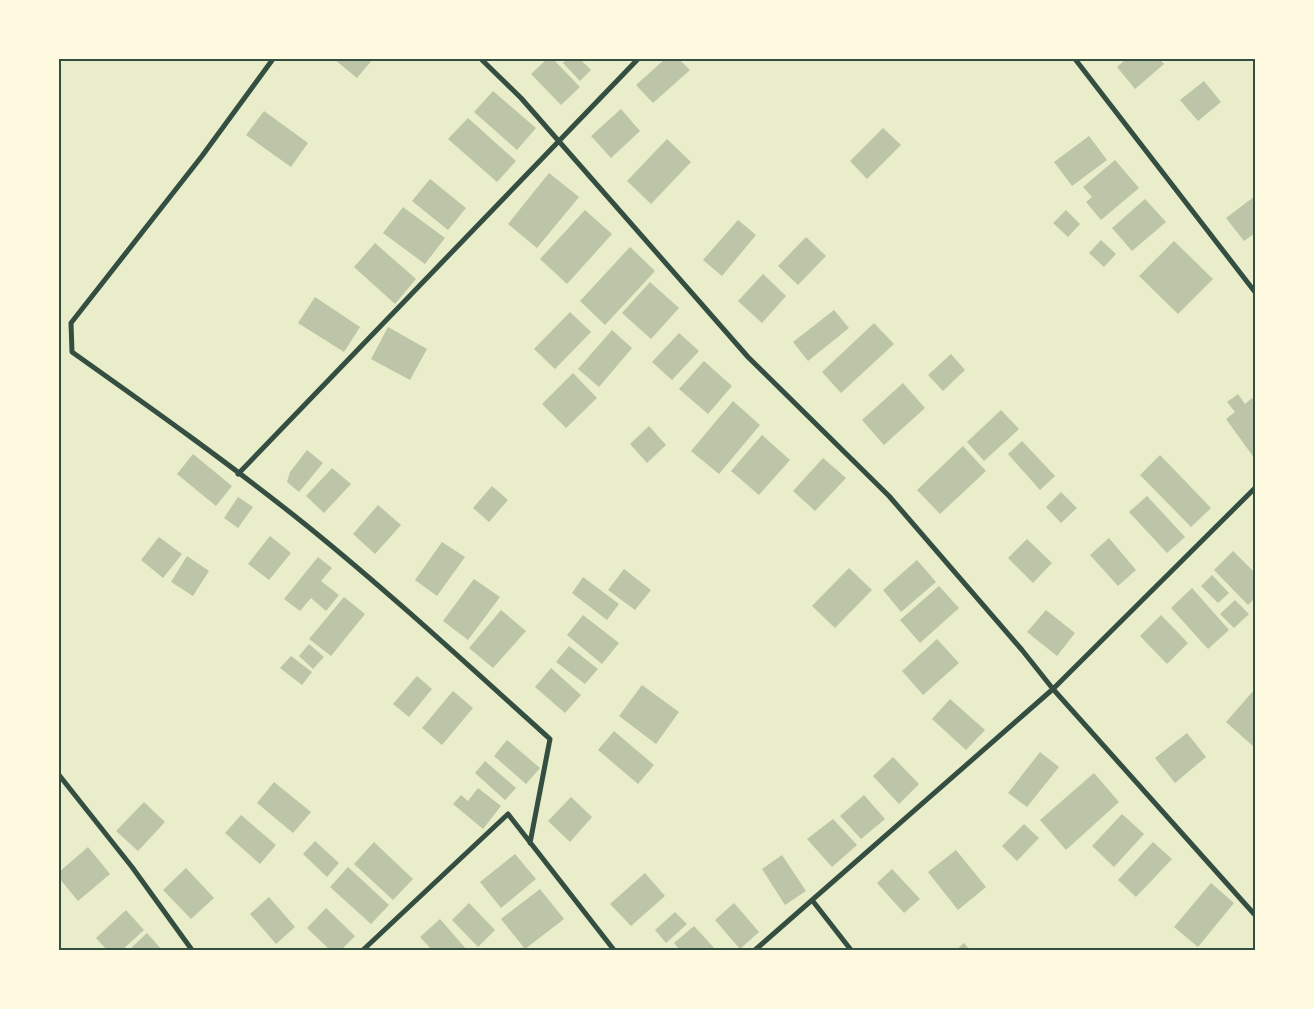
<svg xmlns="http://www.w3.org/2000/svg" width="1314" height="1009" viewBox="0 0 1314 1009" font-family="'Roboto Serif',serif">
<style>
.building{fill:#bcc5a7}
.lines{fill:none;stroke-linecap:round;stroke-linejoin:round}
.minor{stroke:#344e41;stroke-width:5}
.neatline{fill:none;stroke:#344e41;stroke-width:2}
</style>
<rect width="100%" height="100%" fill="#e9edc9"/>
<!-- building -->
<path class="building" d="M334,59H373L357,78Z
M547,59H553L580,87L561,105L531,74Z
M567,59H580L591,70L580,81L563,63Z
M665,59H679L690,70L653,103L636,85Z
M1126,59H1160L1164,64L1135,89L1117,67Z
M1204,81L1221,102L1198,121L1180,100Z
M493,91L536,128L517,150L474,112Z
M621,109L640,131L611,158L591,136Z
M264,111L308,143L291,167L246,135Z
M468,118L516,161L497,182L448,139Z
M883,128L901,145L867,179L850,161Z
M1089,136L1107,160L1072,186L1054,162Z
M667,139L691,162L651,204L627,181Z
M1115,160L1139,188L1101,220L1086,202L1092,197L1083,187Z
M549,173L579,197L537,248L508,224Z
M430,179L466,208L448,230L412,201Z
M1255,196V233L1244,241L1226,218Z
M1145,199L1166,222L1132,251L1112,228Z
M403,207L445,238L425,264L383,233Z
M585,210L612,234L567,284L540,259Z
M1066,210L1080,224L1068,237L1053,223Z
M738,220L756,235L722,276L703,260Z
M806,237L826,256L798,285L778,266Z
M1101,240L1116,254L1104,267L1089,253Z
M1174,241L1213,279L1178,314L1139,276Z
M375,243L416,279L395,304L354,267Z
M630,247L655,271L605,325L580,301Z
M763,274L786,296L762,323L738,301Z
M650,282L679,308L651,339L622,313Z
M315,297L360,327L344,352L298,323Z
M834,310L849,328L808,361L793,342Z
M570,312L591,332L555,369L534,349Z
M874,323L894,344L841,393L822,372Z
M388,327L427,349L410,380L371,359Z
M612,330L632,348L599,387L578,369Z
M679,333L699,351L672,380L652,362Z
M951,354L965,370L943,391L928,375Z
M704,361L732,386L708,414L679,389Z
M573,373L597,398L566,428L542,404Z
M903,383L925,408L884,445L862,420Z
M1238,394L1245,404L1252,398L1255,403V459L1226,419L1235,412L1227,402Z
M733,401L760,425L719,474L691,451Z
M1001,410L1019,429L984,461L967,442Z
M649,426L666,445L647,463L630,444Z
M762,435L790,460L759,495L731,471Z
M1022,441L1055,476L1040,490L1008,454Z
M963,446L986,471L940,514L917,490Z
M307,450L323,463L299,492L287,482L290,472Z
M193,454L232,486L216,506L177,474Z
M1160,455L1211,508L1191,527L1140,475Z
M823,458L846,478L815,511L793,491Z
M332,468L351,484L324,513L306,496Z
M492,486L508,500L489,522L473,508Z
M1061,492L1077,508L1061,523L1046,507Z
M1147,496L1185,537L1167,553L1129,512Z
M238,497L253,507L238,528L224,518Z
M378,505L401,525L375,554L353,534Z
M270,536L291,553L269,580L248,564Z
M159,537L182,554L163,578L141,560Z
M1109,538L1136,570L1118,586L1090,555Z
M1027,539L1052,563L1033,583L1008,558Z
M442,542L465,557L437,596L415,580Z
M1233,551L1255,573V598L1248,605L1214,570Z
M187,556L209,571L193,596L171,582Z
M318,557L332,568L321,581L339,595L326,611L311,598L300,611L284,599Z
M917,560L936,582L901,612L883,590Z
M849,568L872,590L835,628L812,606Z
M624,569L651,590L635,610L608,590Z
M1212,575L1229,593L1218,603L1201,586Z
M583,577L619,604L607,620L572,593Z
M474,579L500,597L468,640L443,621Z
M939,586L959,608L920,643L900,620Z
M1192,588L1229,630L1208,649L1171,608Z
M344,597L365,614L331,656L309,639Z
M1235,600L1249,614L1234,628L1220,614Z
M501,610L526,631L493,668L469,648Z
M1046,610L1075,633L1057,656L1027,632Z
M583,615L619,643L602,664L567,635Z
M1161,615L1188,643L1167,664L1140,636Z
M937,639L959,663L923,695L902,671Z
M309,644L324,657L313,669L299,656Z
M569,646L598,669L585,684L556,662Z
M291,656L312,672L302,685L280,668Z
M551,668L581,695L565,713L535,687Z
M417,676L432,689L409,717L393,704Z
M642,685L679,712L656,744L619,716Z
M1255,689V745L1254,747L1226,722Z
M453,691L473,708L442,745L422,728Z
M950,699L985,730L966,750L932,719Z
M614,731L654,765L638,784L598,750Z
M1187,733L1206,757L1175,783L1155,758Z
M507,740L540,768L526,784L494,756Z
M1040,752L1059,767L1027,807L1008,793Z
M893,757L919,784L899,804L873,776Z
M485,761L516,788L505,800L475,773Z
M1094,773L1119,802L1066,850L1040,820Z
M274,782L311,812L293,833L257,803Z
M478,788L501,806L483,829L453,804L461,795L468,801Z
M864,795L885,819L861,839L840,816Z
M571,797L592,817L570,842L548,821Z
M144,802L165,822L138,851L116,831Z
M1122,814L1144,834L1114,867L1092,846Z
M241,815L276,845L260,864L225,833Z
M833,819L857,845L832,867L807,839Z
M1024,824L1039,838L1017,861L1002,846Z
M315,841L339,863L327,877L303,854Z
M374,842L413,879L393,900L354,864Z
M1153,842L1172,859L1136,897L1118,880Z
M88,847L110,874L78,901L59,878V872Z
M956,850L986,887L958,910L928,872Z
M515,854L536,879L501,908L480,882Z
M782,855L806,891L785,905L762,869Z
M348,867L389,905L371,924L330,887Z
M186,868L214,898L191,919L163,890Z
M892,869L920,899L904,913L877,883Z
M645,873L665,896L631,926L610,904Z
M1211,883L1234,903L1198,947L1174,927Z
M540,889L564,919L525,949L501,919Z
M269,897L295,927L276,944L250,914Z
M469,903L495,930L478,947L452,920Z
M734,903L759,932L740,949L715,920Z
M326,908L355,936L341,950H330L307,928Z
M126,910L144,930L122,950H107L96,938Z
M675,912L687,924L666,943L655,930Z
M440,919L467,950H432L420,937Z
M694,926L716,950H680L674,943Z
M147,933L162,950H129Z
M964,943L970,950H956Z"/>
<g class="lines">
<!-- minor -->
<path class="minor" d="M273,59L202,156L71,323L72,352C151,408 230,464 306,525C390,593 470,667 550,739L530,843
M481,59L521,98L748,357L889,496L1022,650L1053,689L1255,915
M1075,59L1255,292
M238,474L638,59
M59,775L132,867L192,950
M812,900L851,950
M363,950L508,814L614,950
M755,950L1053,689L1255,488"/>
</g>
<!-- border -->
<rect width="1314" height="1009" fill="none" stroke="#fefae0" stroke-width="120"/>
<rect x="60" y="60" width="1194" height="889" class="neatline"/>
</svg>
